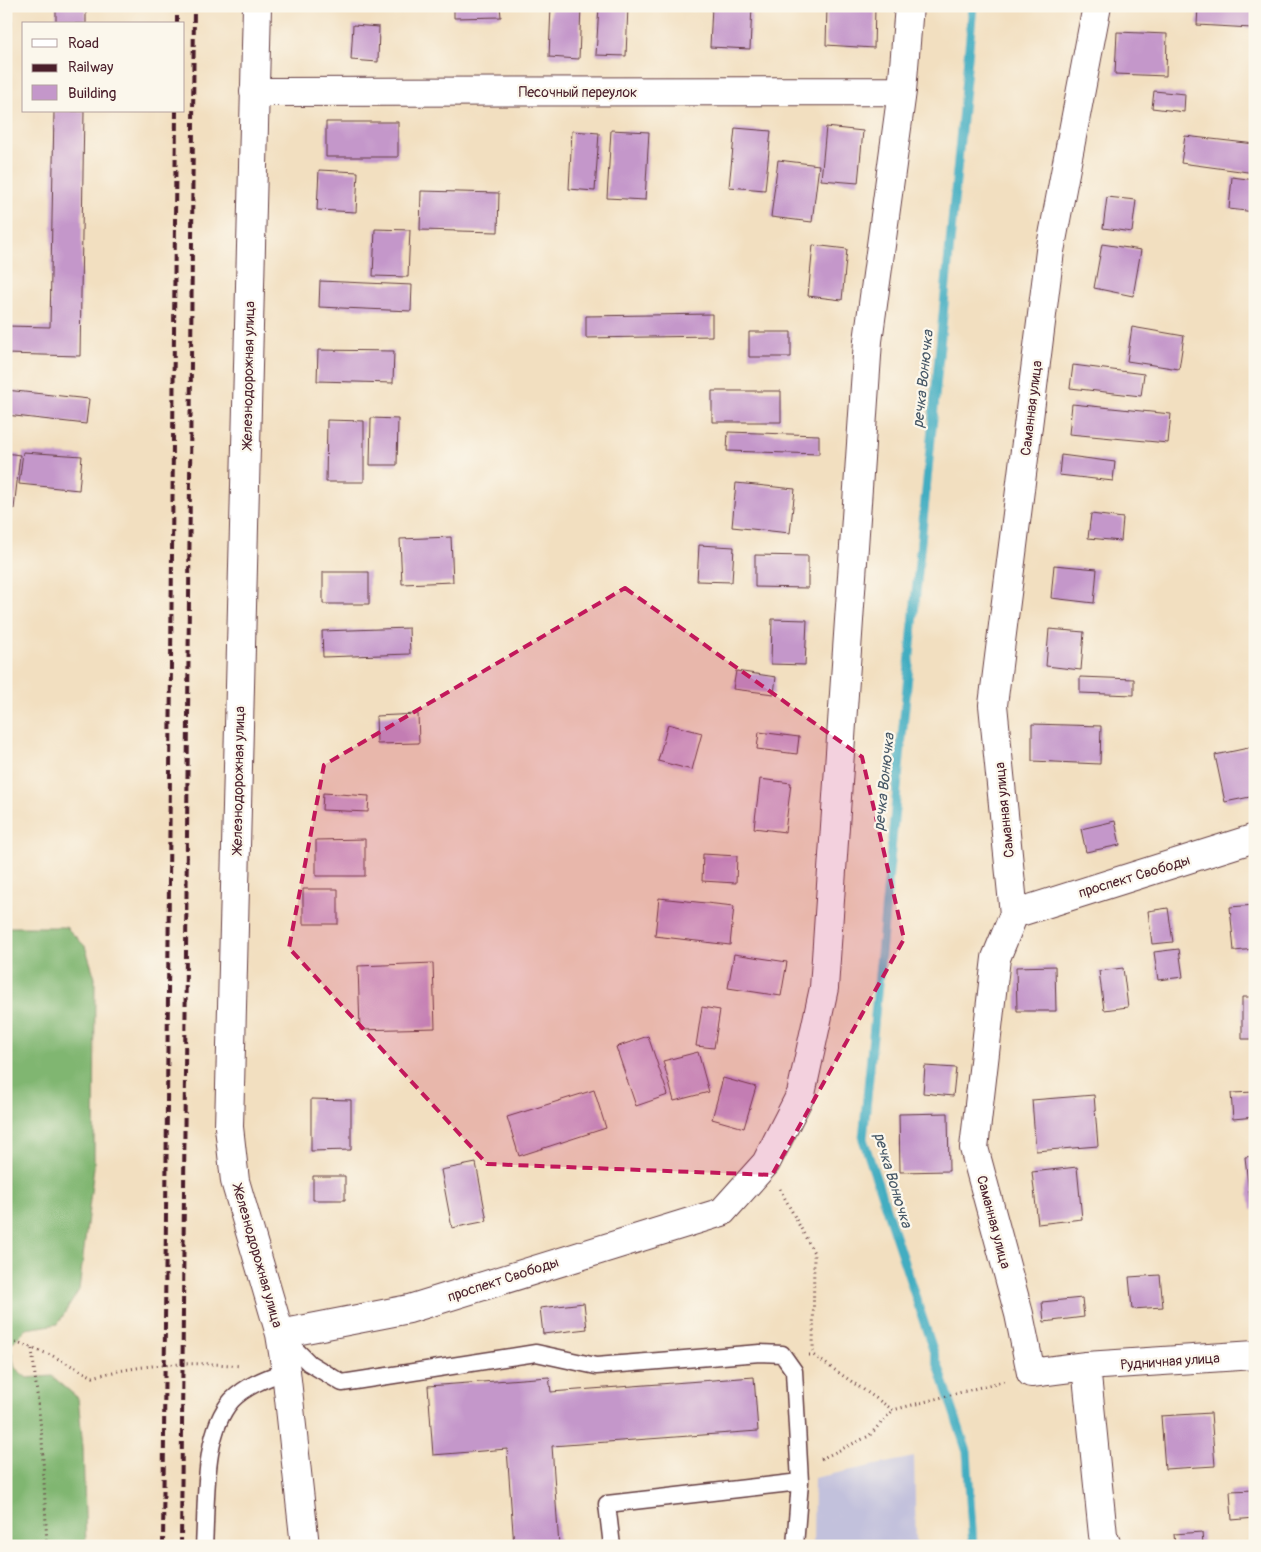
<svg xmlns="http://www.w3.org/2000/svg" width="1261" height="1552" viewBox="0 0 1261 1552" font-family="Pangolin,sans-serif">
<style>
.industrial{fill:#c2c1dc}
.forest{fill:#80b671;stroke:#656a4e}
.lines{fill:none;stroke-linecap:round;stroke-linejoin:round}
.stream{stroke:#42adc1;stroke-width:9}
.building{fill:#c497ca}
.lane-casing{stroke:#633c41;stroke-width:19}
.street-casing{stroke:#633c41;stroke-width:30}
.path{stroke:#633c41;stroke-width:3;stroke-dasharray:1 4;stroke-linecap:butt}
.lane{stroke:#fff;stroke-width:16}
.street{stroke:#fff;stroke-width:28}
.rail{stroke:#4a1f2b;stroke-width:4;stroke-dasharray:8 4;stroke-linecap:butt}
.marked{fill:#c2185b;fill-opacity:0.2;stroke:#c2185b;stroke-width:4;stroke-dasharray:10 6;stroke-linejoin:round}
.labels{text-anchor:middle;stroke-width:4.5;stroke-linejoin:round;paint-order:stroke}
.street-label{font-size:14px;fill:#4a1f2b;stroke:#fbf7ec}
.water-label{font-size:15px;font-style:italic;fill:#475867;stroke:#fbf7ec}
</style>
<rect width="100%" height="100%" fill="#fbf7ec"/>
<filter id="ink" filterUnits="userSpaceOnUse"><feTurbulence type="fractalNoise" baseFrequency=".02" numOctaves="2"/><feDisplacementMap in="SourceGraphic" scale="10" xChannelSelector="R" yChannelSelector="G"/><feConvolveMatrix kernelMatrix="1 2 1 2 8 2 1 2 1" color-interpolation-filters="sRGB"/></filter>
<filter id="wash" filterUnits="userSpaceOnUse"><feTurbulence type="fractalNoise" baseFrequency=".0096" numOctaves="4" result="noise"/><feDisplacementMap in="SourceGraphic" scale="20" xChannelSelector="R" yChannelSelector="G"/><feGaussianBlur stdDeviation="1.12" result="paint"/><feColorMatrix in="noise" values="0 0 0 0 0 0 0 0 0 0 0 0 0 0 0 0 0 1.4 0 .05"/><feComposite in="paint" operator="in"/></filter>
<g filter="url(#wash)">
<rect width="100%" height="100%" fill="#f2dfc0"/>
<!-- industrial -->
<path class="industrial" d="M914,1457L916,1546H813L814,1478Z"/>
<!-- forest -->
<path class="forest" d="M6,927H66L85,946L95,978L94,1167L79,1290L58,1324L26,1329L10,1345L15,1368L27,1378L52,1376L78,1398L83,1447L86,1546H6Z"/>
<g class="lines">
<!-- stream -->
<path class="stream" d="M973,6L863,1139L967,1452L973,1546"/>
</g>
<g id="blocks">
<!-- building -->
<path class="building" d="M6,6H11L8,158H6Z
M56,6H86V24H56Z
M454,6H500L501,17L454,18Z
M551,6H581L579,59L549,57Z
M599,6H628L626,56L596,55Z
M712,6H752L750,49L710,47Z
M827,6L875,7L874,48L826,45Z
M1198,6H1253L1252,28L1197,25Z
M353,25L379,27L378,62L351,60Z
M1117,32L1167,34L1166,76L1115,74Z
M1154,91L1185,94L1184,112L1152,108Z
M54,111H84L80,356L6,354V326L50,327Z
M326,122H398V157H326Z
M826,127L863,131L858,183L821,180Z
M735,128L771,131L765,190L729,187Z
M611,130L649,132L645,200L607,198Z
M572,131L599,133L595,191L569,189Z
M1185,136L1255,144V173L1181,163Z
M778,160L819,165L812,222L771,217Z
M319,170L358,172L356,212L317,210Z
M1232,177L1255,180V212L1229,209Z
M421,191L499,193L498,232L420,230Z
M1107,197L1136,200L1132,232L1103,228Z
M375,229L410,230L408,277L373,276Z
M1102,244L1141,250L1133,296L1094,288Z
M813,245L847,249L842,300L808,296Z
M320,281L412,285L411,311L319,307Z
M712,314V336L586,338V316Z
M1132,327L1184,336L1179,369L1127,361Z
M749,332H791V357H749Z
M318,350L394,351L393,383L317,381Z
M1073,365L1144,374L1141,396L1070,388Z
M6,390L89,399L86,424L6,415Z
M712,391H781V422H712Z
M1072,404L1171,414L1168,443L1069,434Z
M371,418L398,419L397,465H370Z
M327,420L364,421V482H326Z
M728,432L819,435V454L727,451Z
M23,452L82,456L79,490L19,484Z
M6,453L20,455L14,509L6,508Z
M1061,455L1115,462L1113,481L1059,475Z
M736,483L795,489L790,533L732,527Z
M1091,514L1123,518L1121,541L1088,538Z
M451,537L453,582L402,584L400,539Z
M699,545L734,547L732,582L697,581Z
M755,555L808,556V588L755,587Z
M1054,565L1097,569L1094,603L1051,598Z
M323,572H369V604H323Z
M772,619L807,620L805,665L771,664Z
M409,628L410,654L323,657L322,631Z
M1049,629L1084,632L1081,670L1046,666Z
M736,671L776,677L774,694L733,689Z
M1080,677L1134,679V695L1080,693Z
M418,714L419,743L377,744L376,716Z
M668,724L702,733L692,770L658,761Z
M1032,724L1101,726L1100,764L1032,761Z
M759,732L799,737L797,754L757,749Z
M1253,747L1255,796L1225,802L1215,755Z
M760,779L791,783L785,832L754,828Z
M323,793L369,796L368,812L322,810Z
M1115,821L1120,845L1086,852L1081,829Z
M365,839V876H316V840Z
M703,854L737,856L736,883L702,881Z
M303,889H338V924H303Z
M659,898L734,906L730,945L655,936Z
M1255,905V949L1234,951L1230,907Z
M1168,908L1173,942L1152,944L1148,911Z
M1179,949L1183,977L1158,980L1154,952Z
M734,954L787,962L781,996L728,988Z
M433,963L435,1028L360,1030L358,966Z
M1055,966L1056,1011H1017L1016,967Z
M1123,968L1128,1007L1104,1010L1099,971Z
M1242,997H1255V1039H1242Z
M702,1007L720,1010L714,1048L696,1046Z
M648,1036L668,1095L636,1106L616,1047Z
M698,1052L709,1092L674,1101L663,1061Z
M925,1066L956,1068L953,1096L923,1093Z
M723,1078L756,1087L744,1128L712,1119Z
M594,1090L606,1128L519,1156L507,1117Z
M1255,1092V1117L1233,1119L1231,1093Z
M1094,1095L1098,1146L1036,1151L1032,1100Z
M311,1099L351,1100V1150L311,1151Z
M948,1113L949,1171L900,1172L899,1114Z
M1255,1156V1209L1251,1210L1245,1157Z
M476,1163L487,1221L452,1228L441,1170Z
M1077,1167L1082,1219L1038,1224L1032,1172Z
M313,1176H345V1200H313Z
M1160,1275L1163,1307L1132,1309L1129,1277Z
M1082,1298L1084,1317L1044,1322L1042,1302Z
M584,1303L587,1329L543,1334L540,1308Z
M549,1377L551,1392L754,1377L758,1431L552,1446L559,1546H514L507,1449L433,1455L428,1386Z
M1211,1413L1215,1466L1165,1469L1161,1416Z
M1255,1490V1518L1232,1520L1230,1491Z
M1202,1532L1203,1546H1175L1174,1534Z"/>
</g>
</g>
<g filter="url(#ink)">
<use href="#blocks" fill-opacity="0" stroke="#633c41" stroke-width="1"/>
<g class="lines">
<defs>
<path id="lane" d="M282,1336L309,1363L342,1383L536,1353L596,1366L760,1353L782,1354L794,1371L800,1482L795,1546
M204,1546C207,1503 202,1433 232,1400C247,1385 267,1378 286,1371
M612,1546L607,1504L800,1482"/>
<path id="street" d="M257,6L229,1127L235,1181L280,1334L286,1371L305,1546
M1097,6L1050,251L993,705L1014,914L996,958L974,1148L1019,1314L1031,1373L1086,1366L1103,1535L1107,1546
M254,92L902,91
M1014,914L1255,838
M280,1334L409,1309L722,1212L766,1163L801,1094L824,988L868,341L902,91L909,6
M1086,1366L1255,1355"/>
</defs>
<!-- lane casing -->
<use href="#lane" class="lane-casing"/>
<!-- street casing -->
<use href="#street" class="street-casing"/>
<!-- path -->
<path class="path" d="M780,1189L814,1253L813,1355
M6,1339L51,1355L93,1377C140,1364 193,1361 241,1366
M32,1349L42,1438L47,1546
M809,1355H813L893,1410L1004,1381
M821,1459L869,1436L893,1410"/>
<!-- lane -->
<use href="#lane" class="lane"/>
<!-- street -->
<use href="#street" class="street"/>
<!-- rail -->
<path class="rail" d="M177,24V6
M163,1546L176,111
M181,1546L194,6"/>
</g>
</g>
<!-- marked area -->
<path class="marked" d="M625,588L862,757L904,939L772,1175L487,1164L289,948L324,765Z"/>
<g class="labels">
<!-- street labels -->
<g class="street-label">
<text x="578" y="97">Песочный переулок</text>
<text transform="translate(248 375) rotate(-89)" y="5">Железнодорожная улица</text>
<text transform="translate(1031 408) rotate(-83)" y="5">Саманная улица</text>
<text transform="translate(238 780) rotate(-89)" y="5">Железнодорожная улица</text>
<text transform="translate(1004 810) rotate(-96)" y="5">Саманная улица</text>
<text transform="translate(1134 876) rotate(-17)" y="5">проспект Свободы</text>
<text transform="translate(994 1222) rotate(75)" y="5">Саманная улица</text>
<text transform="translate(258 1256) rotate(74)" y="5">Железнодорожная улица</text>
<text transform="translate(503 1279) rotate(-18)" y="5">проспект Свободы</text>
<text transform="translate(1170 1361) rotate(-4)" y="5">Рудничная улица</text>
</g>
<!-- water labels -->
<g class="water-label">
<text transform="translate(923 379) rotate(-84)" y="5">речка Вонючка</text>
<text transform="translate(884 782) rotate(-84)" y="5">речка Вонючка</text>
<text transform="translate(893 1180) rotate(73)" y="5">речка Вонючка</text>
</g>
</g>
<!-- margin -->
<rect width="1261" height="1552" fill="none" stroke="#fbf7ec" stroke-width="25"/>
<!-- legend -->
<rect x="22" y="22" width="162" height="90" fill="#fbf7ec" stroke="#b4a19f"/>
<rect x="32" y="39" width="25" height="8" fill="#ffffff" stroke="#b4a19f"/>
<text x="68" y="48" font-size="15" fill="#4a1f2b">Road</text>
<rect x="32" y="64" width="25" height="8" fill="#4a1f2b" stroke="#b4a19f"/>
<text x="68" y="72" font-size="15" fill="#4a1f2b">Railway</text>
<rect x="32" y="85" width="25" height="15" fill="#c497ca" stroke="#b4a19f"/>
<text x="68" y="98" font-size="15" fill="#4a1f2b">Building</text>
</svg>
